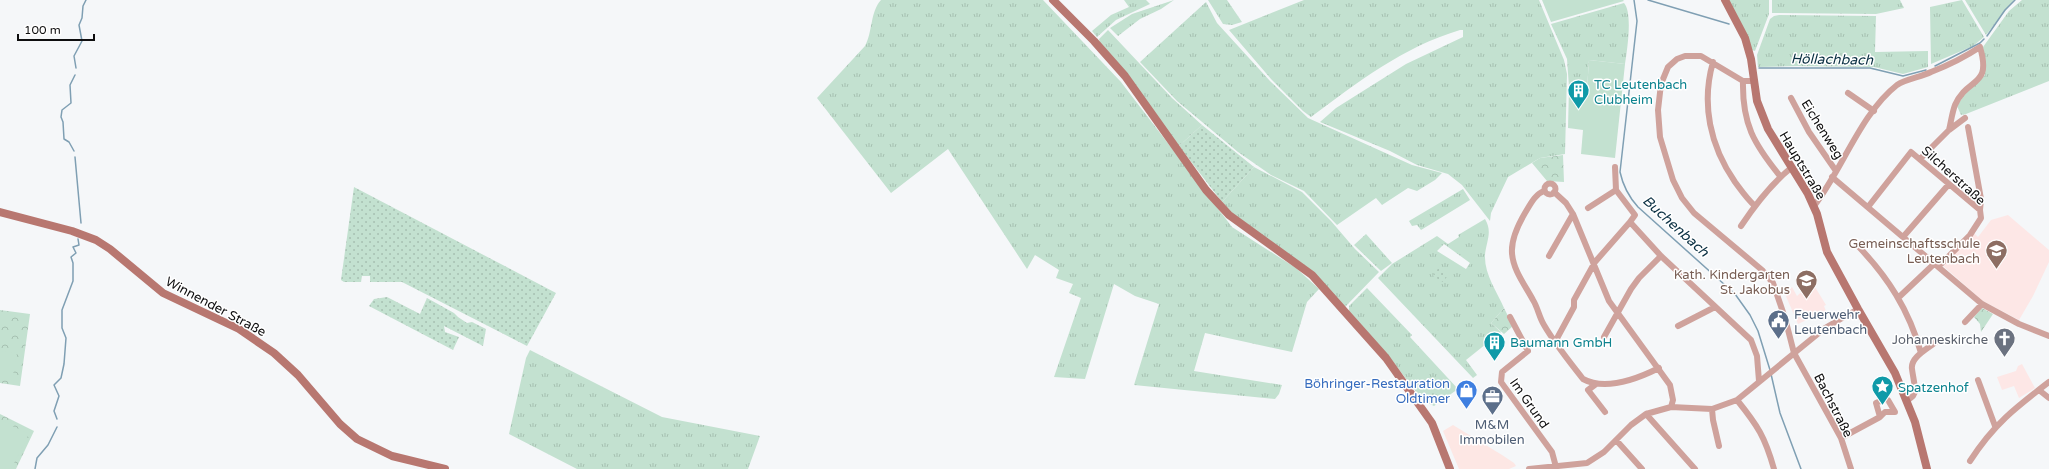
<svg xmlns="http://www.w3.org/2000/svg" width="2049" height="469" viewBox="0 0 2049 469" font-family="'Varela Round',sans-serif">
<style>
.commercial{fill:#fde7e4}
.education{fill:#fde7e6}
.grass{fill:url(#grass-tufts);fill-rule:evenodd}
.forest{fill:url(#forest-crowns)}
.garden{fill:url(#garden-dots)}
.pitch{fill:#c3e1d0}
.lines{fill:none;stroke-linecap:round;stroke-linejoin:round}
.stream{stroke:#7f9fb3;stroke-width:1.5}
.street{stroke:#cfa29c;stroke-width:6}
.secondary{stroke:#b87770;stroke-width:8}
.labels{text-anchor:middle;stroke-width:3;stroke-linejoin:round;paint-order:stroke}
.culture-label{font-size:13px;fill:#0d838f;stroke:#fff;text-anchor:start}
.street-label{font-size:13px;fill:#0e0e0f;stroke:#fff}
.education-label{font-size:13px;fill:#785e54;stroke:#fff;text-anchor:end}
.service-label{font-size:13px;fill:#4e5e75;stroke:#fff;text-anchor:start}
.worship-label{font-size:13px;fill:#5b616d;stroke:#fff;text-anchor:end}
.shop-label{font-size:13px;fill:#366cbe;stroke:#fff;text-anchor:end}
.water-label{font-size:14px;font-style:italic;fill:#092f42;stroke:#fff}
</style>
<defs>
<pattern id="grass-tufts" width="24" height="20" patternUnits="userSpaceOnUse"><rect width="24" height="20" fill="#c3e1d0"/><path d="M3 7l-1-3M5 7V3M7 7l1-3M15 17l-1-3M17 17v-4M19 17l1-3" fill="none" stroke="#a6c0b1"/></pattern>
<pattern id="forest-crowns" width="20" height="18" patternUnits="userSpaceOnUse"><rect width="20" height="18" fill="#c3e1d0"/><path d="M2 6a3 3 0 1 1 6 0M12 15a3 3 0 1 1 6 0" fill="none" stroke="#a6c0b1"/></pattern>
<pattern id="garden-dots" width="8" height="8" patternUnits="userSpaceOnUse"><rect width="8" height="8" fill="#c3e1d0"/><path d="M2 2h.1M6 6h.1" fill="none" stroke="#a6c0b1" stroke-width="1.8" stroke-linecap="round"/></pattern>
</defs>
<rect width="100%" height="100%" fill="#f5f7f9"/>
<!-- commercial -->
<path class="commercial" d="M1453,425L1502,455L1514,463L1516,466L1509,469H1459L1443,431Z"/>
<!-- education -->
<path class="education" d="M2008,215L2049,250V262L2033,296L2019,320L1983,301L1943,266L1974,233L1978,237L1991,220Z
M1812,282L1826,305L1824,306L1826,311L1798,324L1785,294L1792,287L1797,296Z
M2022,364L2035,388L2019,398L2014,386L2002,390L1997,377L2016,371L2018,366Z"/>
<!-- grass -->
<path class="grass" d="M881,0H1043L1121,82L1232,227L1296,268L1319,289L1307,302L1292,352L1205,333L1194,371L1282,385L1279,394L1275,399L1134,385L1159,304L1135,296L1114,284L1085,379L1054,377L1081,298L1069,293L1073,284L1056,278L1059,270L1035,255L1027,269L948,149L891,193L817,98L865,46C873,31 870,12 881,0Z
M1124,0H1146L1150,4L1116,20L1097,37L1092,31L1111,15L1129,7Z
M1174,0L1161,9L1140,19L1118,36L1110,28L1132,14Z
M1208,0H1227L1242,22L1232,25L1223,24Z
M1304,0H1539L1564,60L1567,74L1565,154L1540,158L1508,177L1491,213L1490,221L1462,185L1448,174L1417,165L1390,151L1320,122L1336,108L1406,64L1463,37V30H1460C1403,47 1358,82 1311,117L1303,111L1271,79L1229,30Z
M1728,0H1769V14L1755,51L1752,50Z
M1772,0H1900L1904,8L1876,14L1772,13Z
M1962,0L1984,37L1973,46L1931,64L1930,7Z
M1965,0H2014L1986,35Z
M2022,0H2049V81L1966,114L1961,115L1957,106L1966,92L1985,75L1983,47L2009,11Z
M1206,2L1217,23L1270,81L1308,118L1412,165L1442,173L1435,180L1417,191L1408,188L1382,205L1376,198L1337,225L1304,191L1271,175L1238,152L1177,101L1140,62Z
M1624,3C1633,13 1627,51 1625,64L1589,60L1587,89L1569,87L1567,59L1551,24Z
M1779,15L1876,16L1875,52L1928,51V67L1903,74L1874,67L1798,66L1758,67L1757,55L1770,19L1774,16Z
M1108,30L1172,98L1202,125L1179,146L1100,44L1099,39Z
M1254,167L1302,192L1331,221L1355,249L1379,272L1345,307L1304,265L1239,220L1222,202Z
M1463,189L1470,200L1421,230L1417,225L1412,226L1409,221Z
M1485,219C1493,232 1486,242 1485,255C1484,274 1497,292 1504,308L1491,323L1501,332L1466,360L1477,375L1473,378L1378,278L1392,264L1437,236L1448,244L1459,237L1458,235ZM1444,244L1470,263L1466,269L1437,251Z
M1366,234L1392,263L1381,271L1354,245Z
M1367,288L1412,335L1410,337L1458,389L1434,406L1422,400L1391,359L1349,311V306Z
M530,350L662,417L760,436L748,469H577L509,434L526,358Z"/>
<!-- forest -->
<path class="forest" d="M1563,155L1564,182L1547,181L1532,163L1540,158Z
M1504,308L1513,326L1504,334L1491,323Z
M1982,308L1993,314L1981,332L1980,324L1974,317Z
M0,310L30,314L20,386L0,383Z
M0,414L34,431L16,469H0Z"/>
<!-- garden -->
<path class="garden" d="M1202,125L1254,167L1222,202L1179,146Z
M354,187L556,293L527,346L402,282H370V276H362L361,282H344L341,280Z
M1439,267L1449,274L1443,282L1433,276Z
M387,297L420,314L427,298L454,313L458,317L467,323L472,322L486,329L483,346L444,326L445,332L459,337L453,350L369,306L374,299Z"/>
<!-- pitch -->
<path class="pitch" d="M1542,0H1623L1624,1L1551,22Z
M1589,60L1625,64L1615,158L1581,154L1583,130L1568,128L1569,87L1587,89Z
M0,351L17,353L12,381L0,380Z
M0,420L29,434L11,469H0Z"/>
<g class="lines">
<!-- stream -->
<path class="stream" d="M1634,0L1637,21L1620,172C1623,186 1628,196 1638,207L1735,294L1750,315L1758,331L1770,370
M1648,0L1729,24
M1987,36L2005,10L2015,0
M1935,66L1980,43L1984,39
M76,68L74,56L82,41L79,25L82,18L83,6L86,0
M1759,68H1870L1903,76L1926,70
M74,151L69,142L64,139L63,122L61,117L62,110L71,103L70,85L75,75
M75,157L81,223
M1771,374L1780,413L1801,469
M57,419L54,411L59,396L54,385L61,378L64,364L66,338L62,328V310L73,281V263L71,257L76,253L73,247L79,245L78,239
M35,469L37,458L48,445L57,427"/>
<!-- street -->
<path class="street" d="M1713,62C1701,104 1710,146 1735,182C1741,190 1747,199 1755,206
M1743,81C1742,124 1754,144 1780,176
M1754,81H1743L1701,56H1685L1677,59L1668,67L1661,84L1658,110L1660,137L1673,180L1682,198L1694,213L1762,270L1773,283L1785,318L1794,353L1841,438L1851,469
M1848,93L1874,111
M1791,98L1809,132L1836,171
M1968,127L1981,199L1980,210
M1920,159L1949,130L1965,118
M1615,167L1616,190L1635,215L1630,222L1661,256L1751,340L1757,356L1759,381
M1832,177L1982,304L2019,324L2049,336
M1544.5 189a5.5 5.5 0 1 1 11 0a5.5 5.5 0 1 1-11 0Z
M1544,191C1535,194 1530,205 1525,213C1518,225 1511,239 1512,253C1513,270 1525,285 1533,300C1538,308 1539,317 1544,325C1555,344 1569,361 1583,379C1605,391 1637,379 1659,368
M1554,192L1566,203L1573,214L1609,301L1670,385L1673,400L1671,407
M1814,206C1842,170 1861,113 1897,85C1906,79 1921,77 1931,72C1949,65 1965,57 1980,47C1992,88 1968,76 1955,105C1952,113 1951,122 1949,130
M1868,207L1911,152L1980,210L1981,218L1970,235L1938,267
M1588,208L1616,190
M1741,226C1755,205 1771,184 1791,168
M1903,237L1949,184
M1857,245C1888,277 1909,310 1921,353
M1549,256L1573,214
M1898,298L1934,264
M1510,317L1528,351L1502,372L1501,382L1552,452L1556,467
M1965,322L1982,304
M1678,326L1715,307
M1604,337L1631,289L1639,278L1661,256
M1555,342L1574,307V300L1595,262L1630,222
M1978,380L1995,426
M1596,384L1588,390L1605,412
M2039,390L2049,398
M1737,400C1758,426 1765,437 1774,469
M1907,401L1913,396L1915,392C1915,384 1913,377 1912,369C1910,357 1929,348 1937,341
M1712,409L1713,420L1719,446
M1646,414L1695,469
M1841,438L1880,417L1885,412H1895L1888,400L1885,399L1876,403L1880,417
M1616,440L1642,469
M1970,461C1994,424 2015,408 2049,382
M1529,469L1587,463L1604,452L1631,425L1646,414L1671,407L1712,409L1737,400L1825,328L1858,309"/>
<!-- secondary -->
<path class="secondary" d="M1053,0L1094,41L1125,76L1206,190L1229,215L1312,275L1386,358L1432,423L1450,469
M1725,0L1745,38L1751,59L1757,101L1768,129L1808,194L1817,214L1827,252L1858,309L1895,373L1915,422L1927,469
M0,212L72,231L96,240L110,249L163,293L239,329L274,353L298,375L340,424L357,439L392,456L445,469"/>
</g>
<!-- icons -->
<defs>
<symbol id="building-pin" viewBox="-11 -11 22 30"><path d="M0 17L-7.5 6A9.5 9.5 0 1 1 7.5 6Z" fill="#0f9aa8" stroke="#fff"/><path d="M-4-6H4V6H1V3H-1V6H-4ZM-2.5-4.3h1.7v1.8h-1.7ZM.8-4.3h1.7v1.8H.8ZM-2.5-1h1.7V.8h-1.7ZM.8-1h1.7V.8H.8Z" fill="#fff"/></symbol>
<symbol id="school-pin" viewBox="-11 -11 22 30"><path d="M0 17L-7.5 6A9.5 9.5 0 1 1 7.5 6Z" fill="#8d6e63" stroke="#fff"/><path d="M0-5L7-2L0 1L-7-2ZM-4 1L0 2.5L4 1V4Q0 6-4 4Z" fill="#fff"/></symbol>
<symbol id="civic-pin" viewBox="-11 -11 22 30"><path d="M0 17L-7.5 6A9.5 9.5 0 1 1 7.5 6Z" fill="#5c6f8a" stroke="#fff"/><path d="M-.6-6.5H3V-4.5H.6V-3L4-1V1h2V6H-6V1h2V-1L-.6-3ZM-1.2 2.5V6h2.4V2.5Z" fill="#fff"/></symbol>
<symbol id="church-pin" viewBox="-11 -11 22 30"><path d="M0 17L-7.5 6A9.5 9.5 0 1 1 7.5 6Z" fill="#6b7280" stroke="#fff"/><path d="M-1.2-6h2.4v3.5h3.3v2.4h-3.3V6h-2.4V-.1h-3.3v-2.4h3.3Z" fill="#fff"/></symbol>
<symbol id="sight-pin" viewBox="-11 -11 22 30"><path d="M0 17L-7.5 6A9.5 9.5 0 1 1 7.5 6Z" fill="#0f9aa8" stroke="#fff"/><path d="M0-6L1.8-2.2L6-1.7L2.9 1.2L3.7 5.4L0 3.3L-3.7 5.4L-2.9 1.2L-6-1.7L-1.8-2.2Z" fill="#fff"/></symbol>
<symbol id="shop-pin" viewBox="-11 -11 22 30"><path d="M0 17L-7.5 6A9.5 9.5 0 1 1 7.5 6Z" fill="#3f7fe0" stroke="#fff"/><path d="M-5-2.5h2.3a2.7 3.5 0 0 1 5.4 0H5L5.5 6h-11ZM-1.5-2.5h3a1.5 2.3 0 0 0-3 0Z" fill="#fff"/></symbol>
<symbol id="office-pin" viewBox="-11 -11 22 30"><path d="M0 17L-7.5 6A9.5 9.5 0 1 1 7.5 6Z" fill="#5c6f8a" stroke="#fff"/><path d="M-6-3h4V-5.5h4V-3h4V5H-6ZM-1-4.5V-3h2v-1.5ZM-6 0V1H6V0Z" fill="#fff"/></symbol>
</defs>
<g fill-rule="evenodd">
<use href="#building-pin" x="1566" y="78" width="25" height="34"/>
<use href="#school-pin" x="1984" y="238" width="25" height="34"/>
<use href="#school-pin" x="1794" y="268" width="25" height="34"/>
<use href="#civic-pin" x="1766" y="308" width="25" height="34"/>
<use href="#church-pin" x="1992" y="326" width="25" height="34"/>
<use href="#building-pin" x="1482" y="330" width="25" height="34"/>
<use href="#sight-pin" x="1870" y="374" width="25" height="34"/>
<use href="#shop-pin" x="1454" y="378" width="25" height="34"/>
<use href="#office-pin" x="1480" y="384" width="25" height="34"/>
</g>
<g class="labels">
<!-- culture labels -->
<g class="culture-label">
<text x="1594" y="89">TC Leutenbach<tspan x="1594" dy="15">Clubheim</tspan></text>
<text x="1510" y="347">Baumann GmbH</text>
<text x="1898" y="392">Spatzenhof</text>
</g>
<!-- street labels -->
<g class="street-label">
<text transform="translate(1823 129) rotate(58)" y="5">Eichenweg</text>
<text transform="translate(1803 165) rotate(59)" y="5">Hauptstraße</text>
<text transform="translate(1954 175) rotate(42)" y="5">Silcherstraße</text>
<text transform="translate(216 306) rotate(28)" y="5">Winnender Straße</text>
<text transform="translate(1530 403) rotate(55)" y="5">Im Grund</text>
<text transform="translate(1834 405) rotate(63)" y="5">Bachstraße</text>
</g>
<!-- education labels -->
<g class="education-label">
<text x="1980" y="248">Gemeinschaftsschule<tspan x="1980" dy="15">Leutenbach</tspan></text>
<text x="1790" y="279">Kath. Kindergarten<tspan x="1790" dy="15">St. Jakobus</tspan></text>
</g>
<!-- service labels -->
<g class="service-label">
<text x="1794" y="319">Feuerwehr<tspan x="1794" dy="15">Leutenbach</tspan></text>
<text x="1492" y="429" text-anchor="middle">M&amp;M<tspan x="1492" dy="15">Immobilen</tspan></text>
</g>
<!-- worship labels -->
<g class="worship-label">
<text x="1988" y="344">Johanneskirche</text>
</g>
<!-- shop labels -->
<g class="shop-label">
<text x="1450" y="388">Böhringer-Restauration<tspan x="1450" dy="15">Oldtimer</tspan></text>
</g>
<!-- water labels -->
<g class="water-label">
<text transform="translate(1832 59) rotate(1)" y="5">Höllachbach</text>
<text transform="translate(1676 226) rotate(42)" y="5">Buchenbach</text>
</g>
</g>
<!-- scale -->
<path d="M18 34v6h76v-6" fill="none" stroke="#0e0e0f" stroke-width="2"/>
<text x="24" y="34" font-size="12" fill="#0e0e0f" stroke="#ffffff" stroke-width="3" paint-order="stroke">100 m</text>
</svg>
